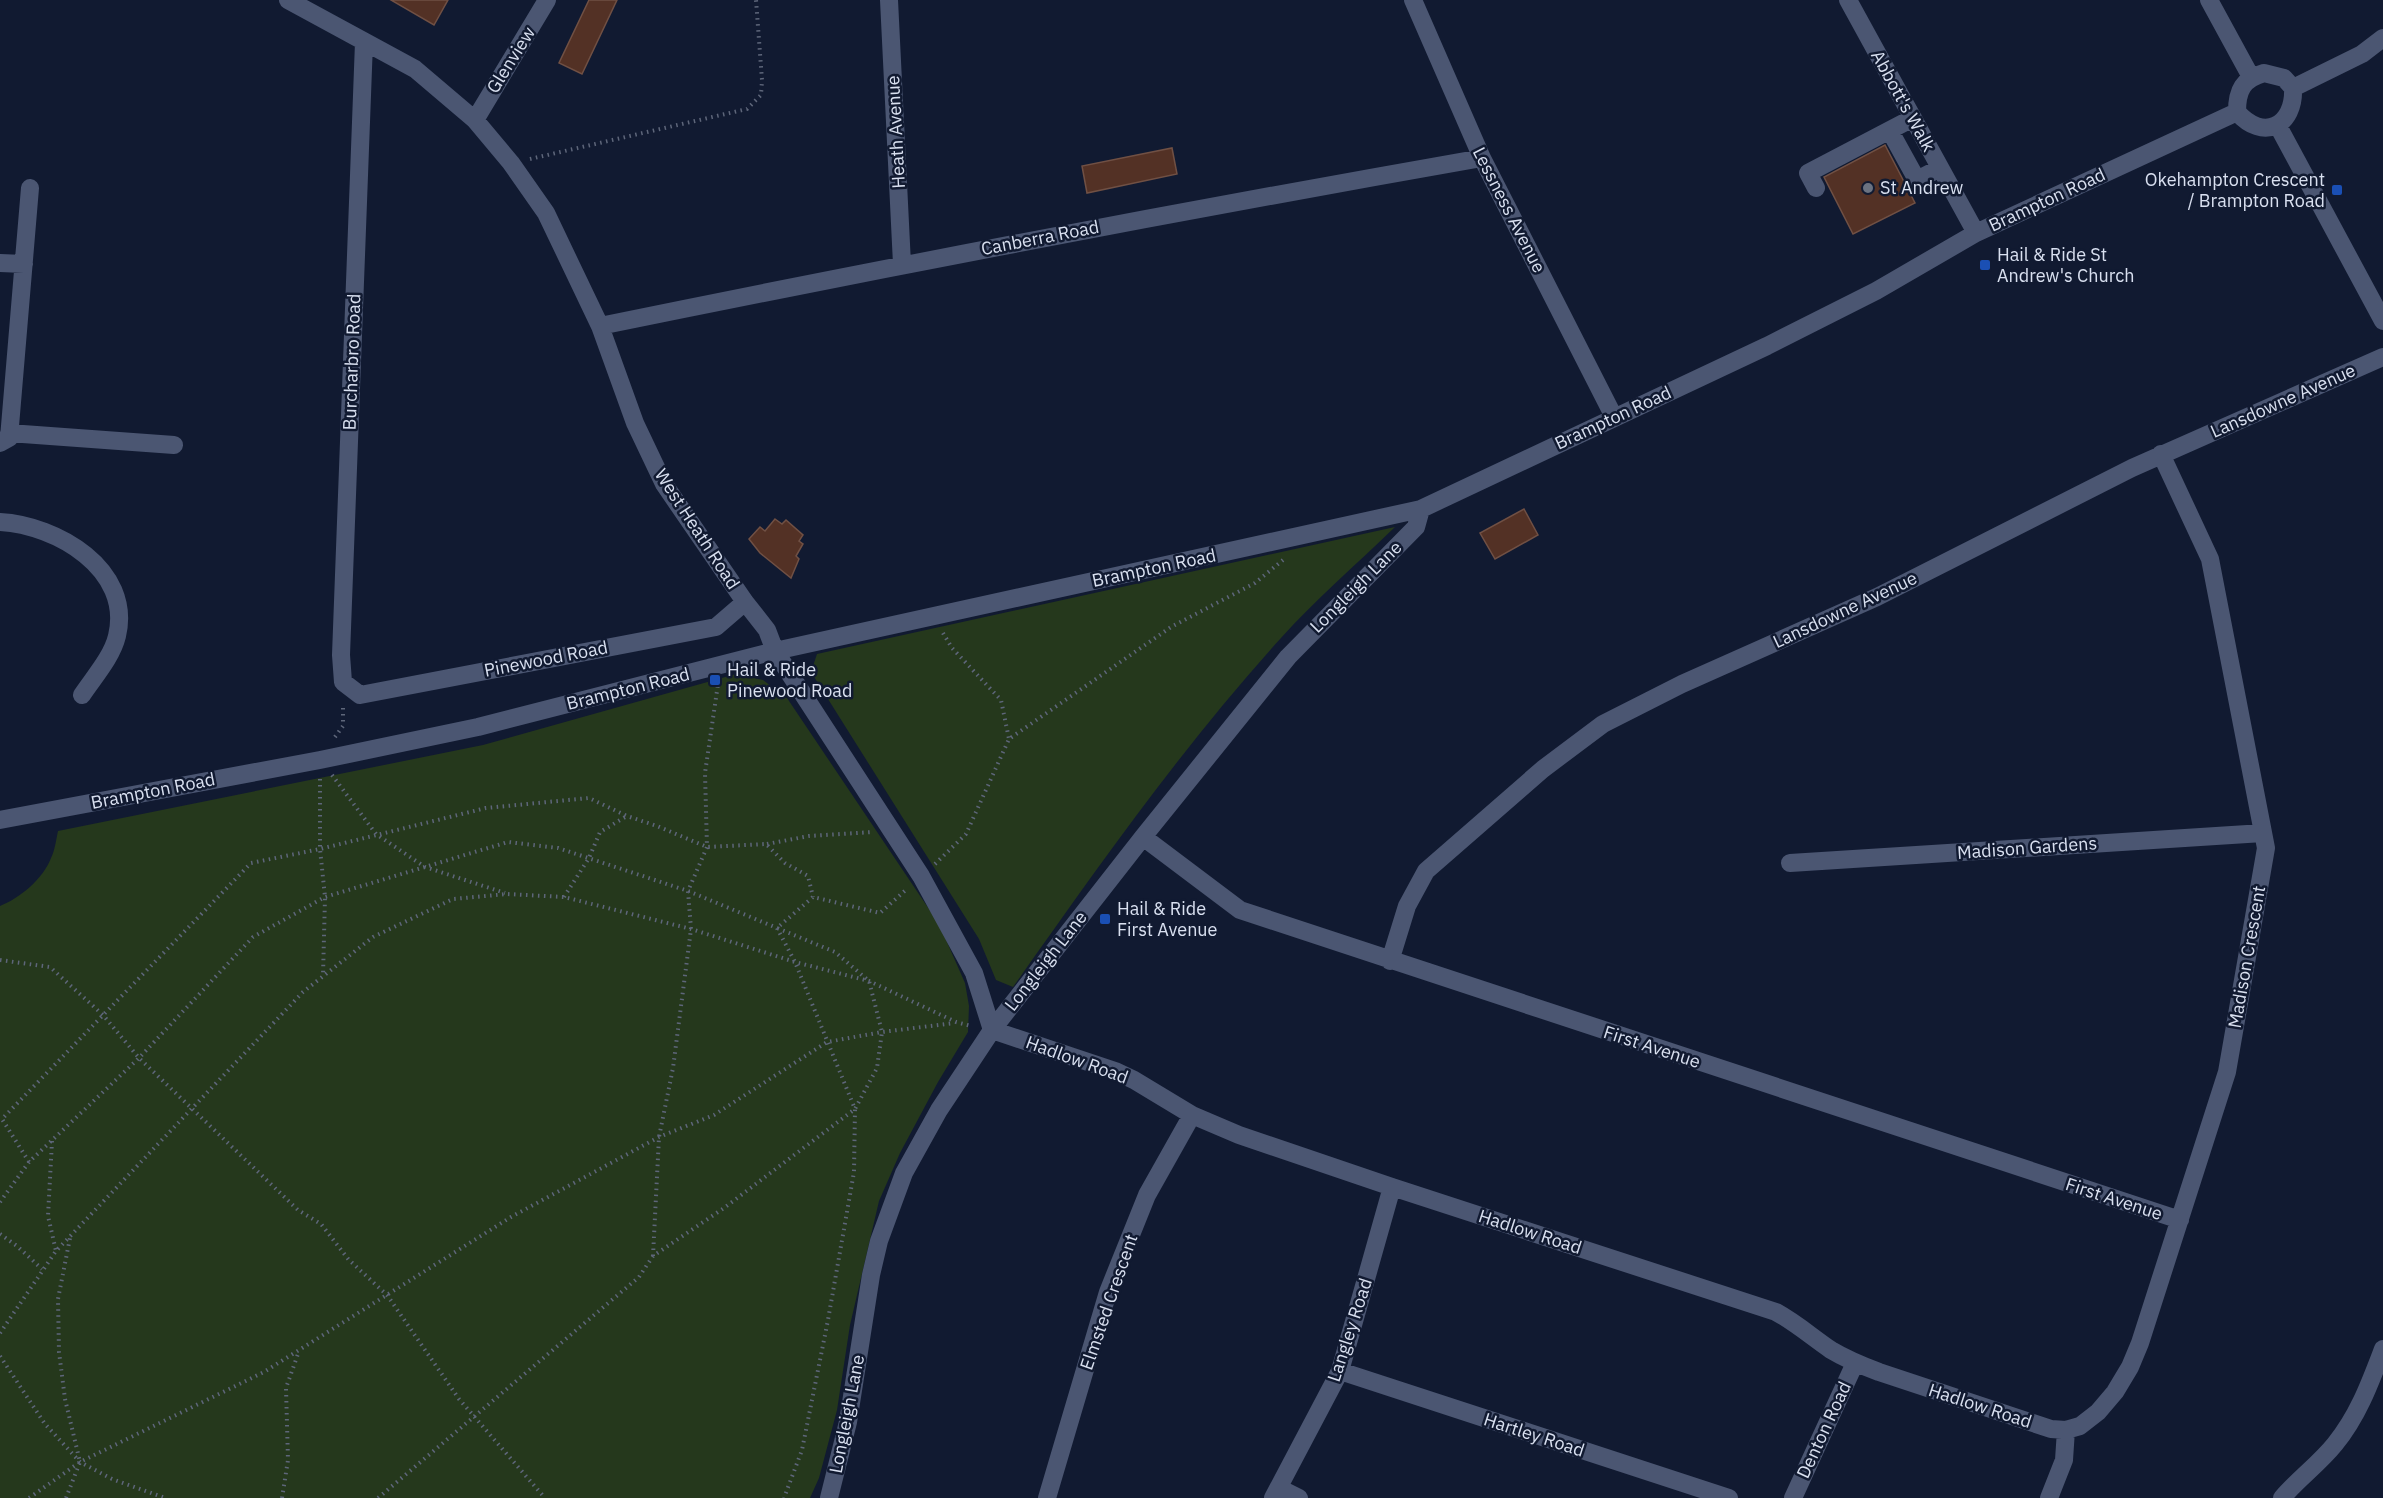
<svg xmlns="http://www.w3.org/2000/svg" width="2383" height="1498" viewBox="0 0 2383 1498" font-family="'IBM Plex Sans',sans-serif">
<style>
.green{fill:#25381c}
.building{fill:#533125;stroke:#705044;stroke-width:1.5}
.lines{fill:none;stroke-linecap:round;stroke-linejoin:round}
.path{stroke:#5e667a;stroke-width:4;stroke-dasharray:1.5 4.5;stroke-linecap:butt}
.minor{stroke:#4b5672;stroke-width:18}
.worship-dot{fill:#6b7280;stroke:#111a31;stroke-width:2}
.transit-dot{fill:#1a4fb4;stroke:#111a31;stroke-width:2}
.labels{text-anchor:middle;stroke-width:5;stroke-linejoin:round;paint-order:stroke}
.street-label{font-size:18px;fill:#d9e0f0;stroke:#111a31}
.poi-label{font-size:18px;fill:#d9e0f0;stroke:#111a31;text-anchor:start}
</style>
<rect width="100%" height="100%" fill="#111a31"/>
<!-- green -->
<path class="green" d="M1395,527C1357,564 1316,599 1281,638C1182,747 1098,867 1013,987L996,980L979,939L811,672L817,654Z
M736,674L763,680L787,698L939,924L965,983L969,1006L968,1032L938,1082L900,1153L879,1201L850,1325L837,1410L819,1478L810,1498H0V906C20,898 43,879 51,858C55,850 56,840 58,831L483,745Z"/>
<!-- building -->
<path class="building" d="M391,0H448L434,25Z
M589,0H617L582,74L559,63Z
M1885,145L1915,203L1853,234L1824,177Z
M1172,148L1177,174L1087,193L1082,166Z
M1524,509L1538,535L1495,559L1480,533Z
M775,519L782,524L786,520L803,535L799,541L803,544L796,556L799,559L791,578L760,553L749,539L760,527L765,531Z"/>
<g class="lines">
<!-- path -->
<path class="path" d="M530,159L747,109L761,95L762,80L756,0
M943,633L952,648L1001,700L1009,739
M335,737L343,726V705
M332,775L376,834L425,867L505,893
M320,779V849L325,897L323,976
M767,844L809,836L873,832
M935,864L966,834L1009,739L1171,627L1255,583L1283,560
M564,897L589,858L600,832L627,816
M0,960L50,967L103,1015L139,1058L298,1210L321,1224L349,1260L387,1295L459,1399L545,1498
M52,1141L48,1216L56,1251
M29,1162L2,1119L251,863L320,849L486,808L589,798L627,816L657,826L707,847L766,844L785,863L808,876L813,897
M0,1202L29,1162L139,1058L253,937L325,897L508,842L558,848L688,891L777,928L795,962L855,1109L854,1172L828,1320L802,1450L784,1498
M0,1234L17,1246L42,1269
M653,1256L659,1137L673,1068L691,929L688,891L707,847L705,773L718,684
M0,1333L56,1251L303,992L373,937L453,899L507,894L564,897L691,929L795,962L869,981L956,1022L971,1026
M0,1356L45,1424L80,1462L112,1479L165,1498
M29,1498L80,1462L264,1372L511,1217L659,1137L714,1115L827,1042L882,1032L954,1023
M66,1498L80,1462L65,1399L59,1352L58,1299L70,1238
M282,1498L288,1460L286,1388L299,1351
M378,1498L639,1277L653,1256L724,1208L855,1109L877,1068L882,1032L869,981L835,952L777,928L813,897L880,913L907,889"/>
<!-- minor -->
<path class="minor" d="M288,0L415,69L475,120L511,163L546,213L600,326L635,423L664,484L745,602L767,630L775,651L921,876L974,973L992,1030
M889,0L902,264
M1413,0L1482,158L1614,417
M1848,0L1976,233
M2209,0L2251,77
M364,42L341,655L343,682L360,695L716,627L745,602
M2264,73L2284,78L2293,88C2295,126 2263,142 2237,112C2237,90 2243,79 2264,73Z
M2293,88L2362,54L2383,38
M475,120L547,0
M2278,126L2383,321
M1890,131L1917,180L1940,168
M1816,188L1808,173L1913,118
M0,263L24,264
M600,326C893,266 1187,210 1482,158
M9,433L174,445
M0,443L9,438L30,188
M0,522C56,525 133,569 117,636C112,657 94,677 82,695
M0,820L320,760L478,727L775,651L1421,509L1767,346L1876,291L1976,233L2237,112
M1143,837L1240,910L2180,1220
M1790,863L2263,833
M1390,961L1407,906L1426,871L1543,769L1603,724L1682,684L1877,597L2132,468L2383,357
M992,1030L1115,1071L1134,1080L1192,1115L1239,1135L1392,1187L1776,1312C1796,1323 1812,1337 1831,1350C1846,1359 1863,1366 1879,1372L2051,1429L2066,1430L2080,1426L2098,1412L2115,1392L2130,1367L2140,1343L2227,1072L2266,848L2210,559L2161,454
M1340,1371L1729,1498
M1279,1488L1299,1498
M829,1498L848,1422L871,1275L879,1241L904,1173L939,1110L992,1030L1143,837L1288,657L1416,527L1421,509
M1047,1498L1108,1292L1147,1195L1192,1115
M1273,1498L1340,1371L1392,1187
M1793,1498L1855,1363
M2049,1498L2064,1460L2066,1430
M2282,1498C2298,1479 2319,1464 2335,1444C2358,1416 2370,1383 2383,1349"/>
</g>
<!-- markers -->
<circle class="worship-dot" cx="1868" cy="188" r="6"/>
<g class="transit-dot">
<rect x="2331" y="184" width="12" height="12" rx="3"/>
<rect x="1979" y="259" width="12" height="12" rx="3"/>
<rect x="709" y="674" width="12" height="12" rx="3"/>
<rect x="1099" y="913" width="12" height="12" rx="3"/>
</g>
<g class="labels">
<!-- street labels -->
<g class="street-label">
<text transform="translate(511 60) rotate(-58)" y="6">Glenview</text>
<text transform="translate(1903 101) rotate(61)" y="6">Abbott's Walk</text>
<text transform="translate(896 132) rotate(-93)" y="6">Heath Avenue</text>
<text transform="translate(2047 200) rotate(-25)" y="6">Brampton Road</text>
<text transform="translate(1509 210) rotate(63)" y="6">Lessness Avenue</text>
<text transform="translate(1040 238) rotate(-11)" y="6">Canberra Road</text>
<text transform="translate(352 362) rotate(-88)" y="6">Burcharbro Road</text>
<text transform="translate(2283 401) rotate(-24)" y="6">Lansdowne Avenue</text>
<text transform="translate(1613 418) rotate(-25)" y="6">Brampton Road</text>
<text transform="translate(697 529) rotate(57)" y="6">West Heath Road</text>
<text transform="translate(1154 568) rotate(-12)" y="6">Brampton Road</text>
<text transform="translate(1356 587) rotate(-45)" y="6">Longleigh Lane</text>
<text transform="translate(1845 610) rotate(-25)" y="6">Lansdowne Avenue</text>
<text transform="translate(546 659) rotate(-11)" y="6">Pinewood Road</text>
<text transform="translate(628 689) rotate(-14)" y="6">Brampton Road</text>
<text transform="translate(153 791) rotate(-11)" y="6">Brampton Road</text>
<text transform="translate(2027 848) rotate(-4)" y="6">Madison Gardens</text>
<text transform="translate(2247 957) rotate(-80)" y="6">Madison Crescent</text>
<text transform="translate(1046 961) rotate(-52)" y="6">Longleigh Lane</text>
<text transform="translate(1652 1047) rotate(18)" y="6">First Avenue</text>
<text transform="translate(1077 1060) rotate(20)" y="6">Hadlow Road</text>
<text transform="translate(2114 1199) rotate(18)" y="6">First Avenue</text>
<text transform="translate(1530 1232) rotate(18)" y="6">Hadlow Road</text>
<text transform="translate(1109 1302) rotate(-71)" y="6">Elmsted Crescent</text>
<text transform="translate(1350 1330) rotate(-72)" y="6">Langley Road</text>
<text transform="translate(1980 1406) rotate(18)" y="6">Hadlow Road</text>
<text transform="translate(847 1414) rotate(-79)" y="6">Longleigh Lane</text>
<text transform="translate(1824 1430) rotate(-65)" y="6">Denton Road</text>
<text transform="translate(1534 1435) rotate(18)" y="6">Hartley Road</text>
</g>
<!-- poi labels -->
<g class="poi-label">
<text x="2325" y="186" text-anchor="end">Okehampton Crescent<tspan x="2325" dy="21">/ Brampton Road</tspan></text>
<text x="1880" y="194">St Andrew</text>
<text x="1997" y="261">Hail &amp; Ride St<tspan x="1997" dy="21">Andrew's Church</tspan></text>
<text x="727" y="676">Hail &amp; Ride<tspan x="727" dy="21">Pinewood Road</tspan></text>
<text x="1117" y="915">Hail &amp; Ride<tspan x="1117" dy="21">First Avenue</tspan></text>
</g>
</g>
</svg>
